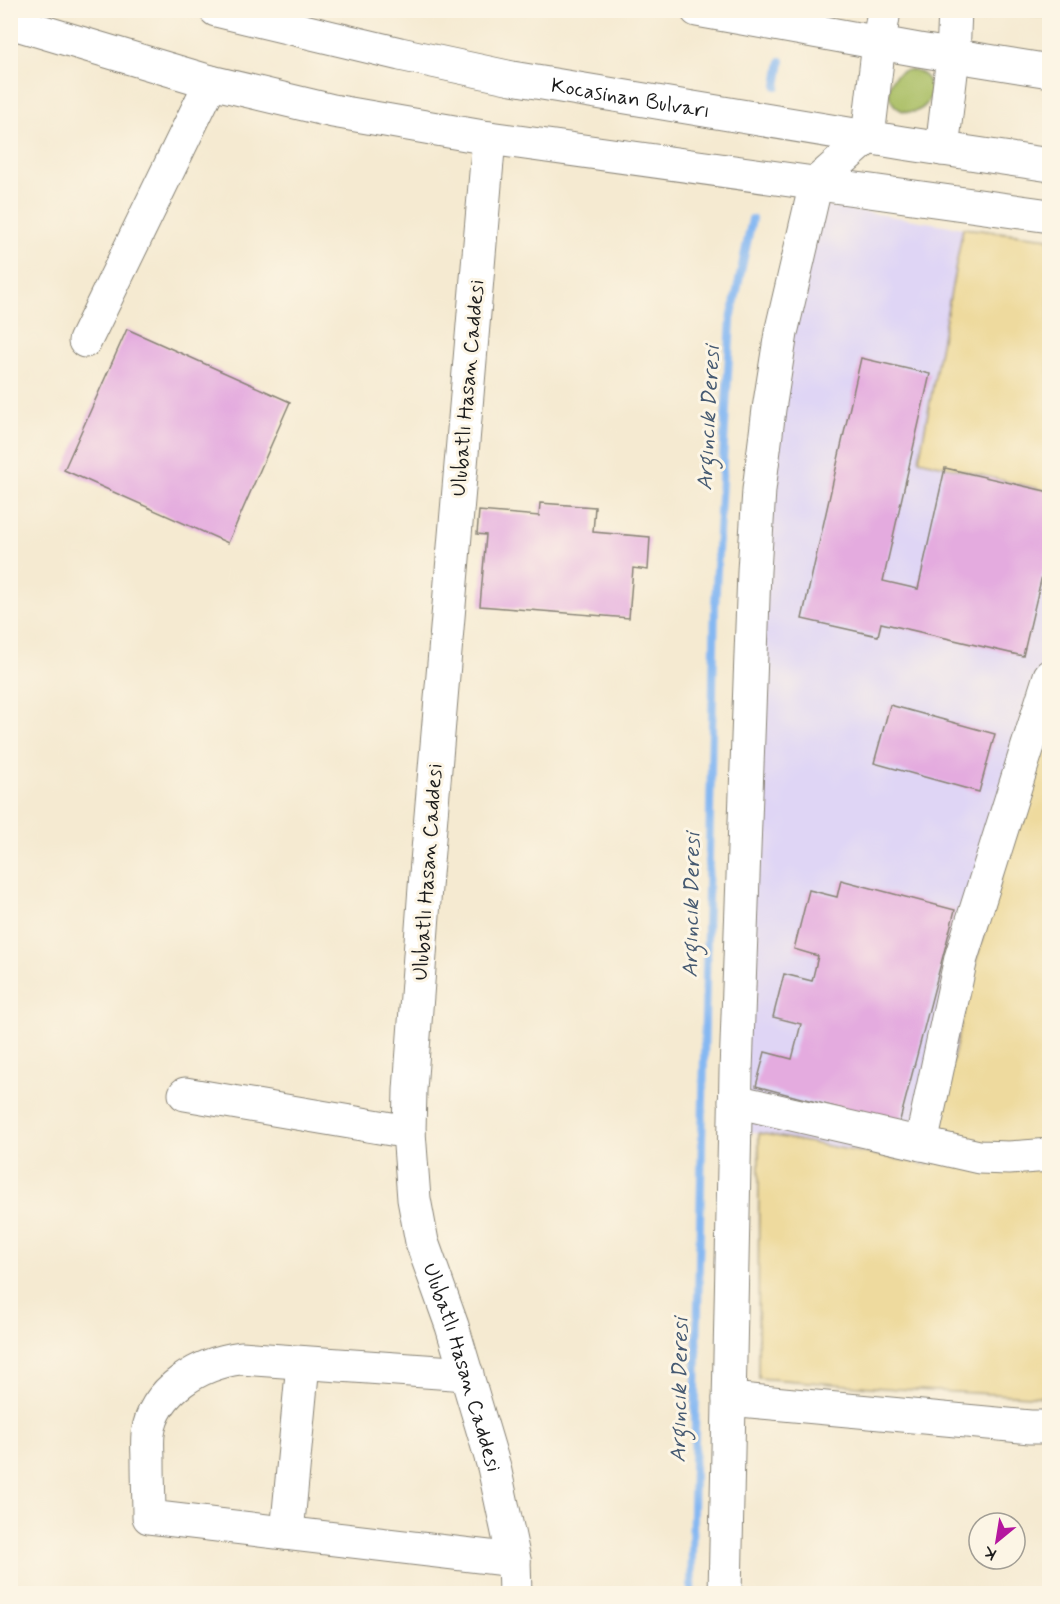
<svg xmlns="http://www.w3.org/2000/svg" width="1060" height="1604" viewBox="0 0 1060 1604" font-family="Mynerve,sans-serif">
<style>
.built{fill:#dfd5f5}
.green{fill:#a8bd62;stroke:#626c3f;stroke-width:1.5}
.sand{fill:#eeda9e;stroke:#857b5d;stroke-width:1.5}
.lines{fill:none;stroke-linecap:round;stroke-linejoin:round}
.stream{stroke:#85b8f2;stroke-width:8}
.building{fill:#e4abdf}
.minor-casing{stroke:#888376;stroke-width:35}
.highway-casing{stroke:#888376;stroke-width:35}
.minor{stroke:#fff;stroke-width:33}
.highway{stroke:#fff;stroke-width:33}
.labels{text-anchor:middle;stroke-width:6;stroke-linejoin:round;paint-order:stroke}
.street-label{font-size:21px;fill:#1c1c1c;stroke:#fcf5e5}
.water-label{font-size:22px;font-style:italic;fill:#465a72;stroke:#fcf5e5}
</style>
<rect width="100%" height="100%" fill="#fcf5e5"/>
<filter id="ink" filterUnits="userSpaceOnUse"><feTurbulence type="fractalNoise" baseFrequency=".0167" numOctaves="2"/><feDisplacementMap in="SourceGraphic" scale="12" xChannelSelector="R" yChannelSelector="G"/><feConvolveMatrix kernelMatrix="1 2 1 2 8 2 1 2 1" color-interpolation-filters="sRGB"/></filter>
<filter id="wash" filterUnits="userSpaceOnUse"><feTurbulence type="fractalNoise" baseFrequency=".008" numOctaves="4" result="noise"/><feDisplacementMap in="SourceGraphic" scale="24" xChannelSelector="R" yChannelSelector="G"/><feGaussianBlur stdDeviation="1.35" result="paint"/><feColorMatrix in="noise" values="0 0 0 0 0 0 0 0 0 0 0 0 0 0 0 0 0 1.4 0 .05"/><feComposite in="paint" operator="in"/></filter>
<g filter="url(#wash)">
<rect width="100%" height="100%" fill="#f5ead1"/>
<!-- built -->
<path class="built" d="M809,203L963,228L919,460L1049,491V715L950,1074L928,1166L737,1129L749,670Z"/>
<!-- green -->
<path class="green" d="M1007,11H1049V17Z
M889 91a21 21 0 1 1 42 0a21 21 0 1 1-42 0Z"/>
<!-- sand -->
<path class="sand" d="M963,228L1049,238V491L919,460Z
M1049,715V1397L898,1389L758,1378L759,1133L928,1165L977,957Z"/>
<g class="lines">
<!-- stream -->
<path class="stream" d="M777,86L781,61
M691,1594L715,605L731,319L752,219"/>
</g>
<g id="blocks">
<!-- building -->
<path class="building" d="M127,329L290,402L228,543L64,470Z
M861,358L930,374L883,581L918,589L945,468L1050,492V542L1023,656L881,623L878,636L802,619Z
M540,503L595,507L593,532L650,537L648,570L633,568L629,618L480,606L486,535L477,534L479,511L539,516Z
M890,705L995,734L979,792L874,763Z
M841,880L955,910L899,1124L756,1086L765,1052L792,1059L801,1024L773,1017L784,974L812,981L818,956L794,949L809,890L837,897Z"/>
</g>
</g>
<g filter="url(#ink)">
<use href="#blocks" fill-opacity="0" stroke="#888376" stroke-width="1.5"/>
<g class="lines">
<defs>
<g id="minor">
<path d="M10,22L211,82L333,111L489,138L1050,216"/>
<path d="M879,43L884,10"/>
<path d="M953,56L955,10"/>
<path id="s1" d="M489,138L426,874L410,1090L409,1132L414,1199L422,1242L452,1326L494,1467L514,1560L515,1594"/>
<path d="M85,341L211,82"/>
<path d="M185,1094L409,1132"/>
<path d="M735,1101L979,1157L1009,1158L1050,1155"/>
<path d="M921,1144L961,958L1050,676"/>
<path d="M467,1374L241,1358C201,1363 154,1389 148,1434C147,1443 148,1453 148,1462C148,1480 149,1499 149,1517L514,1560"/>
<path d="M729,1399L1030,1427H1050"/>
<path d="M287,1533L303,1363"/>
<path d="M725,1594L736,1071L754,571L759,490L769,409L781,333L816,183L868,137"/>
</g>
<g id="highway">
<path id="s2" d="M216,10L400,54L512,78L903,143L1050,165"/>
<path d="M697,10L919,50L1050,71"/>
<path d="M868,137L879,43"/>
<path d="M942,149L953,56"/>
</g>
</defs>
<!-- minor casing -->
<use href="#minor" class="minor-casing"/>
<!-- highway casing -->
<use href="#highway" class="highway-casing"/>
<!-- minor -->
<use href="#minor" class="minor"/>
<!-- highway -->
<use href="#highway" class="highway"/>
</g>
</g>
<g class="labels">
<!-- street labels -->
<g class="street-label">
<text dy="7" stroke="none"><textPath href="#s2" startOffset="424">Kocasinan Bulvarı</textPath></text>
<text transform="translate(467 388) rotate(-85)" y="7">Ulubatlı Hasan Caddesi</text>
<text transform="translate(427 872) rotate(-86)" y="7">Ulubatlı Hasan Caddesi</text>
<text dy="7" stroke="none"><textPath href="#s1" startOffset="1240">Ulubatlı Hasan Caddesi</textPath></text>
</g>
<!-- water labels -->
<g class="water-label">
<text transform="translate(707 418) rotate(-87)" y="8">Argıncık Deresi</text>
<text transform="translate(690 905) rotate(-89)" y="8">Argıncık Deresi</text>
<text transform="translate(678 1390) rotate(-89)" y="8">Argıncık Deresi</text>
</g>
</g>
<!-- margin -->
<rect width="1060" height="1604" fill="none" stroke="#fcf5e5" stroke-width="36"/>
<!-- north arrow -->
<g transform="translate(997 1541) rotate(210)"><circle r="28" fill="#fcf5e5" stroke="#a29e95" stroke-width="1.5"/>
<path d="M0-4.5L10 22L0 15L-10 22Z" fill="#b5179e"/>
<text y="-9" font-size="16" font-weight="bold" text-anchor="middle" fill="#1c1c1c">K</text>
</g>
</svg>
